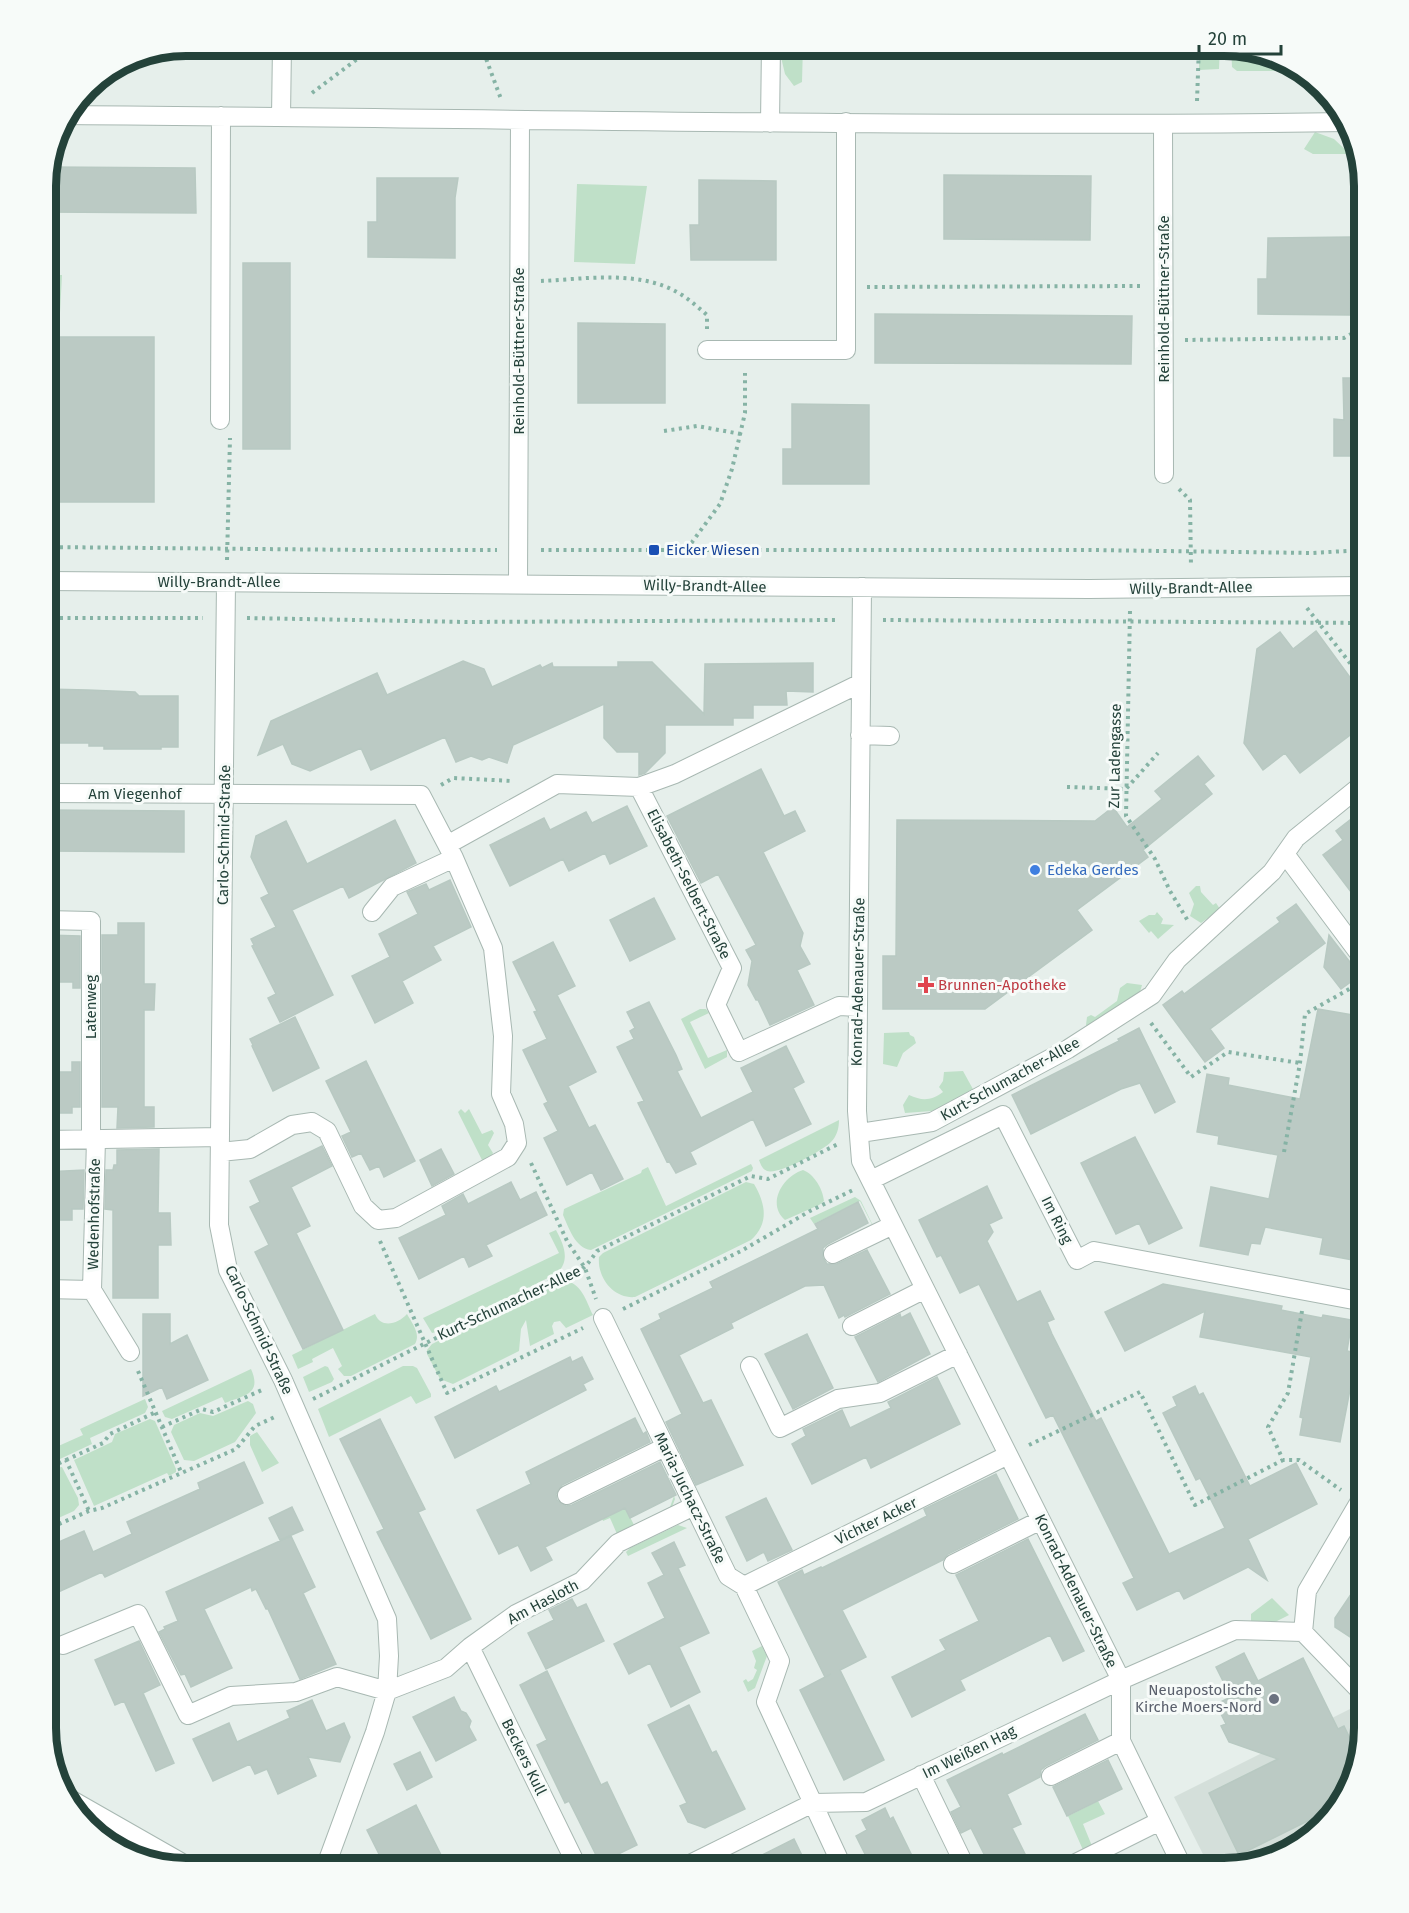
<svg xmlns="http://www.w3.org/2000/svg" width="1409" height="1913" viewBox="0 0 1409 1913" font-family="'Fira Sans',sans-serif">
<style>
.built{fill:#d4dfda}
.green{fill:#bfe0c8}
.building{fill:#bbcac4;stroke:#b8c9c2;stroke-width:1.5}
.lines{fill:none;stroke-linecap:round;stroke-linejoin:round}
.minor-casing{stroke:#a8b8b2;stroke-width:20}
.path{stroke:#86b3a5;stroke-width:4;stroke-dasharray:3 4.5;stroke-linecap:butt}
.minor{stroke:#fff;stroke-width:18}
.transit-dot{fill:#1a4fb4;stroke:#f7fbf9;stroke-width:2}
.shop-dot{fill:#3f7fe0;stroke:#f7fbf9;stroke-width:2}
.health-dot{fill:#e0444e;stroke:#f7fbf9;stroke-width:2}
.worship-dot{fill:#6b7280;stroke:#f7fbf9;stroke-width:2}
.labels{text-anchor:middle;stroke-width:6;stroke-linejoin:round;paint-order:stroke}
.street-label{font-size:15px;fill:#24423a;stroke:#f7fbf9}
.transit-label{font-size:15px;fill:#164399;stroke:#f7fbf9;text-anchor:start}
.shop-label{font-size:15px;fill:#366cbe;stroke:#f7fbf9;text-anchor:start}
.health-label{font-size:15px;fill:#be3a42;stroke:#f7fbf9;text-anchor:start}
.worship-label{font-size:15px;fill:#5b616d;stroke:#f7fbf9;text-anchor:end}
.rim{fill:none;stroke:#24423a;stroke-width:8}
</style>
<rect width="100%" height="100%" fill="#e6efeb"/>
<!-- built -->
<path class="built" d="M1360,1704L1364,1708V1728L1345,1798L1294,1849L1224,1868H1210L1174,1797Z"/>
<!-- green -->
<path class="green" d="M796,45H803L802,82L794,86L785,74L780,53Z
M1199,45H1220L1219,69L1199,70Z
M1231,45L1293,64L1292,69L1286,71H1237L1232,67Z
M1315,132L1334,139L1350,154H1313L1304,149Z
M577,184L647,186L635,264L574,262Z
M45,275H62L59,332L51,335L52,348H45Z
M1196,886H1200L1201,892L1213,905L1216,903L1220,909L1201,923L1190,916L1194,904L1189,893Z
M1157,912L1163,919L1161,924L1174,925L1158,939L1151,931L1149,933L1139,921L1149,915H1155Z
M1127,983L1142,985L1140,992L1090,1030L1086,1025L1087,1017L1091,1015L1095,1017L1117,1001L1120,988Z
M700,1009H706L709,1013L690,1022L708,1058L727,1050V1057L705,1069L681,1019Z
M909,1032L910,1035L914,1037L916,1043L903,1053L897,1067L883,1064L884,1033Z
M963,1071L974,1091L932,1111L905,1113L903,1105L909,1095C922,1101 931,1101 943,1092L939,1087L943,1081L944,1072Z
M461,1109L465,1113L469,1109L482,1134L492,1130L494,1133L488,1145L493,1153L489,1159L483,1162L458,1112Z
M839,1120C839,1128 837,1136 831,1142C822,1151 779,1175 767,1171C762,1169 761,1165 759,1160Z
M751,1164L753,1168L752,1171L591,1250C575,1248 569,1228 563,1215L564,1209L641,1173L642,1170L648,1167L666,1206Z
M803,1170C814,1174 823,1189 824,1201L819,1205L785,1220C766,1204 783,1176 803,1170Z
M746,1182L754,1184C766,1204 769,1224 751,1240L635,1297C614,1299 597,1278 599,1257L603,1253Z
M855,1197L861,1201L881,1242L860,1201L814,1224L810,1218Z
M556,1230C564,1245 571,1261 556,1274L441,1331L432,1333L423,1318L559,1253L549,1233Z
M562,1281C581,1280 586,1301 593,1315L566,1328L560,1321L554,1322L552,1326L554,1334L530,1346L526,1320L521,1329L519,1351L453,1384L440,1379L427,1354V1350L432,1344Z
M375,1314C381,1329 398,1324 407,1314C412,1323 421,1334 415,1344L351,1376H344L338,1369L342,1366L333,1348L312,1359L313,1362L298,1369L292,1355Z
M325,1366L328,1367L334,1379L332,1382L309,1392L303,1377Z
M403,1366H413L417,1368L431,1394V1397L416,1404L411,1396L329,1437L318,1409Z
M251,1369C262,1394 245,1395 225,1403L222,1397L172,1419L165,1417L162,1411Z
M145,1399L148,1407L145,1413L90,1438L92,1444L45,1466V1452L83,1435L80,1429Z
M248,1401L253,1404L256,1413L235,1442L194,1461L184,1460L171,1432L174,1425L200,1413L213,1416Z
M150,1419L155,1421L176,1469V1472L169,1476L167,1473L94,1506L74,1460L112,1442L115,1434Z
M257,1432L279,1463L262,1472L250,1445V1436Z
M62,1467L78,1498L79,1505L74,1511L45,1524V1472L55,1468Z
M674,1496L675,1499L672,1507L617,1534L610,1518L603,1521L602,1518L625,1507L634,1525L670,1507Z
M678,1525L687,1528L628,1556L626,1552L630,1548Z
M1272,1598L1289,1615L1269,1625L1251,1621V1614Z
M762,1646L767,1656L755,1688L748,1692L743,1681L746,1679L748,1682L753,1679L757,1670L754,1668L756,1661L752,1651Z
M1098,1801L1105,1814L1083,1824L1092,1846L1083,1850L1068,1816Z"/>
<!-- building -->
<path class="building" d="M48,167L195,168L196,213L45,212V176Z
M944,175L1091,176L1090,240L944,239Z
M377,178H458L455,198V258L368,257V222H377Z
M699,180L776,181V260H691L690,225H699Z
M1351,237L1350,315L1258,314V279H1267L1268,238Z
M243,263H290V449H243Z
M875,314L1132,316L1131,364L875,363Z
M578,323L665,324V403H578Z
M57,337H154V502H56Z
M1343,378H1364V456H1334V419L1344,420Z
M792,404L869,405V484H783V449H792Z
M1316,631L1363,695L1353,702L1361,712L1351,719L1358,729L1300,773L1285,753L1263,770L1244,743L1257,649L1280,632L1293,649Z
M463,661L484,669L492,687L540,665L542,668L552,663L553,667H618V662H652L704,714L705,664L813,663V692L786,691L787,705H753V718H733V725H665V753L645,773L639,775V752H617L604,738V704L513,745L507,763L489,757L482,760L471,756L456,762L445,737L371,770L361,748L310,771L292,764L283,744L258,755L271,721L377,673L387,695Z
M45,689L88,690L135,692L139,696H178V747H161V749H104V746H89V743H45Z
M1198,756L1214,776L1204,784L1212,794L1143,850L1148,857L1077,910L1092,930L985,1009H883V956H896L897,820L1095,821L1113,807L1127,827L1162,799L1155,791Z
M761,769L784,816L795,811L805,831L763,852L803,933L800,946L810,964L797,970L814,1005L770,1025L758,1000H756L748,985L752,961L746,950L756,945L718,874L701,883L667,816Z
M627,806L647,846L610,864L605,853L569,871L563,859L510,886L490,845L544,818L550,830L586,812L592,823Z
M1364,809V909L1323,855L1343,840L1336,831Z
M45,810L184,811V852L45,851Z
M395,820L416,863L349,898L343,886L292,910L333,995L280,1022L268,998L276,994L252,946L254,945L251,939L276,927L261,898L269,894L251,857L256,836L286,821L307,864Z
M450,880L471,927L433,946L441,960L402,981L413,1003L375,1023L352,976L390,957L379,934L418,914L407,892L426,884L429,890Z
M654,898L675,939L630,961L610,920Z
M1296,904L1325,943L1210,1029L1224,1048L1205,1062L1163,1005L1182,991L1184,994L1280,922L1277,918Z
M118,923H144V984H155L154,1010H144V1107H154V1127L117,1128L118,1107H102V935H118Z
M45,935L80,936V988H73V982H45Z
M1329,935L1360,975L1341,989L1324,967Z
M553,942L575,986L557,995L596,1072L568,1086L589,1128L595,1125L623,1179L601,1190L592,1172L567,1185L544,1138L558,1131L544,1104L548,1102L523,1050L547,1039L534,1012L537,1011L513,962Z
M649,1002L676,1055L682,1069L677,1071L701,1118L753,1092L741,1068L786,1046L804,1082L793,1088L811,1124L766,1146L753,1119L690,1152L696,1164L676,1173L669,1161L667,1162L638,1103L644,1101L617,1047L634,1039L630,1031L635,1028L627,1012Z
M1318,1009L1364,1017V1262L1320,1254L1323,1238L1265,1227L1260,1244L1251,1243L1248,1255L1200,1246L1211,1187L1269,1199L1278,1155L1218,1144L1219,1136L1197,1132L1207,1074L1229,1078L1228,1085L1300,1099Z
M295,1017L319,1068L273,1091L252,1046L253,1045L250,1039Z
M1139,1028L1175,1102L1155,1113L1140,1083L1121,1089L1031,1134L1012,1095L1119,1041L1118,1039Z
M366,1061L415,1161L384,1177L379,1166L370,1170L361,1153L352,1157L342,1136L351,1132L326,1081Z
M72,1062H80V1107H72V1113H45V1072H72Z
M1135,1137L1182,1228L1149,1244L1139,1223L1116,1234L1081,1163Z
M322,1146L332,1166L291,1187L310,1226L296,1233L343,1330L303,1349L255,1252L269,1245L250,1207L260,1202L250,1181Z
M159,1149L158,1213H170L171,1245H158V1298H113V1210L105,1209L106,1170H113L114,1165H117V1150Z
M441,1149L454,1174L432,1186L420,1160Z
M84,1170L83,1209H72V1220H45V1172Z
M511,1182L520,1200L536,1192L547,1215L486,1245L492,1256L469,1267L464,1256L419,1279L399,1238L446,1215L442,1206L463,1194L468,1204Z
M987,1186L1002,1218L989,1224L993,1232L987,1241L1017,1302L1040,1291L1054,1319L1047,1322L1052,1334L1096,1421L1101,1418L1169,1554L1225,1528L1200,1478L1196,1480L1163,1413L1177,1406L1173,1397L1195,1386L1199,1395L1203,1393L1250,1486L1296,1463L1317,1504L1248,1539L1267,1580L1248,1567L1184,1599L1179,1590L1137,1610L1123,1583L1134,1578L1053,1415L1046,1418L979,1284L960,1293L941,1255L937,1257L919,1220Z
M858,1202L868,1223L828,1244L823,1248V1258L827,1264H837L867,1250L890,1294L845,1317L844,1315L839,1318L824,1285L805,1286L731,1323L733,1328L679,1355L703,1403L711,1400L743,1465L696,1485L666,1422L682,1414L641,1329L661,1319L659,1314L713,1288L710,1282L818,1229L815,1224Z
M1163,1284L1282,1306L1281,1310L1322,1318L1323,1315L1352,1320L1347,1351L1357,1353L1340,1442L1300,1435L1303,1418L1300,1417L1311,1357L1200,1337L1205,1311L1125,1351L1105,1312Z
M910,1313L930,1354L878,1382L855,1337L900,1314L901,1318Z
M143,1314H170V1344L187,1335L208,1380L167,1399L162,1387L143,1396Z
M807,1334L833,1388L793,1409L765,1354Z
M570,1357L572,1362L582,1357L593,1379L583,1384L586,1390L455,1458L435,1417L496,1386L499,1392Z
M937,1377L960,1424L871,1468L866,1457L812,1484L792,1444L806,1436L803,1429L842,1410L850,1428L891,1408L888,1402Z
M635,1418L643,1434L646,1432L650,1442L562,1485L556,1494L557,1500L566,1506L572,1505L660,1462L676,1495L630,1518L625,1508L545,1547L552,1560L531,1571L518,1545L499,1554L477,1510L531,1484L526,1472Z
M380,1419L425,1509L418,1512L471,1619L431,1639L377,1532L384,1529L340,1439Z
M244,1462L263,1503L105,1577L102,1572L45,1598V1548L84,1531L93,1552L132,1534L127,1522L200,1489L198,1483Z
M996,1474L1018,1519L948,1554L943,1560L842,1610L866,1657L840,1670L884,1760L844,1780L800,1690L831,1674L825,1677L778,1582L802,1570L804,1575L821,1567L822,1568L873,1543L927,1516L924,1509Z
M766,1498L792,1550L768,1561L764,1552L747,1561L726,1517Z
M292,1507L303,1530L280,1540L269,1518Z
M291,1536L315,1587L303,1593L336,1664L300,1679L268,1609H266L256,1589L252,1591L251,1587L204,1609L232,1668L191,1687L185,1674L181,1675L159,1632L165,1629L164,1627L178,1621L166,1592Z
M1028,1539L1084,1651L1063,1661L1050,1635L960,1680L965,1690L912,1717L892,1677L946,1650L940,1640L979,1621L956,1575Z
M674,1542L685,1565L678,1568L709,1633L679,1647L700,1692L671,1707L650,1663L629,1674L614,1644L665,1618L648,1583L664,1575L652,1553Z
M1364,1575V1646L1335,1627V1618Z
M572,1599L577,1608L586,1604L604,1641L546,1669L528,1633L554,1620L549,1610Z
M139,1641L160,1685L143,1693L174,1763L156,1771L124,1701L115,1705L95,1660Z
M1244,1653L1258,1681L1303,1658L1338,1729L1344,1726L1357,1753L1345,1798L1336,1807L1239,1855L1209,1793L1278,1759L1229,1742L1221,1726L1226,1724L1216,1704L1231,1697L1216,1667Z
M547,1671L601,1785L607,1782L637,1845L600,1863L569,1801L565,1803L537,1745L547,1740L520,1685Z
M454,1697L461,1711L466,1713L471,1721L469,1727L476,1740L436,1761L413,1717Z
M312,1700L326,1731L344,1723L350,1737L340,1762L308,1757L316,1776L278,1794L267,1769L255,1774L250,1764L213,1781L193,1739L229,1723L237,1742L290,1718L287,1711Z
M689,1705L712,1753L716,1751L745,1809L705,1828L688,1822L680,1806L687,1803L648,1725Z
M1085,1714L1098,1740L1046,1766L1041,1770L1040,1777L1007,1794L1021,1824L1012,1828L1027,1858L1009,1868H991L971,1828L961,1833L951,1812L961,1807L947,1780L1002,1753L1003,1755Z
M420,1752L432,1777L407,1790L394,1764Z
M1108,1760L1122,1789L1067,1816L1053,1787Z
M416,1805L443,1859L424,1868H386L367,1830Z
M885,1808L890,1819L893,1817L918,1868H872L856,1836L867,1830L862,1820Z
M794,1839L808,1868H736Z"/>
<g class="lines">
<defs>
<path id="minor" d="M66,115C493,118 920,128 1347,122
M281,117L282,45
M770,123L771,45
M1163,124L1164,474
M707,350H846V122
M220,420L221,116
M45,581L1089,589L1364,586
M226,583L219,1225L228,1270L283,1380L387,1619L389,1656L387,1691L375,1732L325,1868
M518,583L520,120
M862,587L857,1111L861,1161L1121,1680V1741L1183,1868
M860,735L890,736
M639,787L675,774L861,683
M45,793L421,795L454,858L493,948L503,1036L501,1094L514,1124L517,1143L508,1157L396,1218L378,1220L363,1206L327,1131L312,1122L292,1125L250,1149L220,1152
M447,845L557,784L639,787L732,968L716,1005L739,1052L839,1006L858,1007
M1285,854L1364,960
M372,912L392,887L454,858
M45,920L91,921V1139
M860,1133L932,1122L1068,1049L1152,995L1177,960L1272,872L1296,838L1364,783
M45,1140L220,1137
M871,1180L1003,1115L1077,1260L1094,1251L1364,1302
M833,1254L893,1225
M45,1289L92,1290L130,1352
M92,1290L96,1139
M603,1318L728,1576L744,1586L780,1661L766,1702L843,1868
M852,1326L925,1289
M750,1366L780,1428L838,1399L880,1393L958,1354
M567,1495L665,1447
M953,1564L1041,1520
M744,1586L1008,1455
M1303,1632L1364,1695
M63,1645L138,1614L188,1715L231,1696L296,1692L337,1677L387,1691L446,1668L470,1647L516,1614L582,1581L618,1543L694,1506
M470,1647L578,1868
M921,1775L966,1868
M1051,1776L1121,1741
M63,1795L191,1868
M682,1868L813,1803L866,1802L1121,1680L1235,1630L1303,1632L1307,1591L1364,1494
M1066,1868L1160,1821"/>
</defs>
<!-- minor casing -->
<use href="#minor" class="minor-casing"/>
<!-- path -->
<path class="path" d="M481,45L501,99
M312,93L376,45
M1197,101L1199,45
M541,281C587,279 641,269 682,295C691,301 699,308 707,315V329
M867,287L1142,286
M1185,340L1344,338L1364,327
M664,431L697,426L741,434
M1179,489L1190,500L1191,567
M45,547L364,550H497
M687,549L720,504L732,469L745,413V373
M541,550H1090L1312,553L1364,550
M227,560L230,438
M1307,608L1364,681
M1130,611L1126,816L1155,859L1170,891L1188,921
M45,618H203
M247,618L466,622L839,620
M883,620L1364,623
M441,785L453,778L512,781
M1067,787L1126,789L1158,753
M1151,1023L1191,1077L1228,1052L1300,1063
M1284,1152L1300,1063L1305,1014L1360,983
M531,1163L567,1241L585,1268L596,1299
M380,1241L447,1393L583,1328
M623,1309L741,1251L810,1211L853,1190
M1302,1311L1288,1393L1268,1427L1283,1460H1299L1341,1490
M138,1371L181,1472
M313,1399L553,1280C578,1276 583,1271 597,1251L751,1176L768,1179L838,1144
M162,1427L202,1409L213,1412L264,1389
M1029,1445L1140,1392L1195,1505L1283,1460
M66,1460L103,1443L110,1434L156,1412
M45,1470L66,1460L89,1511
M45,1530L89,1511L102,1508L236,1449L255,1426L277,1416"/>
<!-- minor -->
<use href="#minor" class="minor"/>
</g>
<!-- markers -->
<rect class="transit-dot" x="648" y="544" width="12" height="12" rx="3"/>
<circle class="shop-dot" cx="1035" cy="870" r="6"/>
<path class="health-dot" d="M923 976h6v6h6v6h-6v6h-6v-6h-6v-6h6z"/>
<circle class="worship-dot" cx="1274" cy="1699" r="6"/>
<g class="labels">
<!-- street labels -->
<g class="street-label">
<text transform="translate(1164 299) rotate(-90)" y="5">Reinhold-Büttner-Straße</text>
<text transform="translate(519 351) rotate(-90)" y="5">Reinhold-Büttner-Straße</text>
<text x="219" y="587">Willy-Brandt-Allee</text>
<text transform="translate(705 586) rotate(1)" y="5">Willy-Brandt-Allee</text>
<text transform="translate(1191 588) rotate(-1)" y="5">Willy-Brandt-Allee</text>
<text transform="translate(1115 756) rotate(-89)" y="5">Zur Ladengasse</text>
<text x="135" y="799">Am Viegenhof</text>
<text transform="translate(224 835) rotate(-89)" y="5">Carlo-Schmid-Straße</text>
<text transform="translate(689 884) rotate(63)" y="5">Elisabeth-Selbert-Straße</text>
<text transform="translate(858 982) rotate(-89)" y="5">Konrad-Adenauer-Straße</text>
<text transform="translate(91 1007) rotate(-90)" y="5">Latenweg</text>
<text transform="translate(1010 1079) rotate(-29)" y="5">Kurt-Schumacher-Allee</text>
<text transform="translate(94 1214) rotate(-89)" y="5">Wedenhofstraße</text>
<text transform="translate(1057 1220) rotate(63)" y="5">Im Ring</text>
<text transform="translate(509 1303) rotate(-25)" y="5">Kurt-Schumacher-Allee</text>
<text transform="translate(259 1330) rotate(65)" y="5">Carlo-Schmid-Straße</text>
<text transform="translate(690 1498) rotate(64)" y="5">Maria-Juchacz-Straße</text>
<text transform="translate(876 1521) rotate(-26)" y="5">Vichter Acker</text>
<text transform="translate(1076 1591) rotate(64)" y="5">Konrad-Adenauer-Straße</text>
<text transform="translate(543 1602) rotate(-28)" y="5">Am Hasloth</text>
<text transform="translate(969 1752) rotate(-26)" y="5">Im Weißen Hag</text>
<text transform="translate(524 1757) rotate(64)" y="5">Beckers Kull</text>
</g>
<!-- transit labels -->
<g class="transit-label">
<text x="666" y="555">Eicker Wiesen</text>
</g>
<!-- shop labels -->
<g class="shop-label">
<text x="1047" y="875">Edeka Gerdes</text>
</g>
<!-- health labels -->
<g class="health-label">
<text x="938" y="990">Brunnen-Apotheke</text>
</g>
<!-- worship labels -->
<g class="worship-label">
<text x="1262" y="1695">Neuapostolische<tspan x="1262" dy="17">Kirche Moers-Nord</tspan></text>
</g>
</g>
<!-- crop -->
<path d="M0 0H1409V1913H0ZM186 56H1224A130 130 0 0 1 1354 186V1728A130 130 0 0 1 1224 1858H186A130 130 0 0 1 56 1728V186A130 130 0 0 1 186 56Z" fill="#f7fbf9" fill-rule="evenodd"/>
<path class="rim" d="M186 56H1224A130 130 0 0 1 1354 186V1728A130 130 0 0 1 1224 1858H186A130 130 0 0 1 56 1728V186A130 130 0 0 1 186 56Z"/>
<!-- scale -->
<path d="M1199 45v9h82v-9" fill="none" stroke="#24423a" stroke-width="3"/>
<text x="1208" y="45" font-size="18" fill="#24423a" stroke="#f7fbf9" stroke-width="4.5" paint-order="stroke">20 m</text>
</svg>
